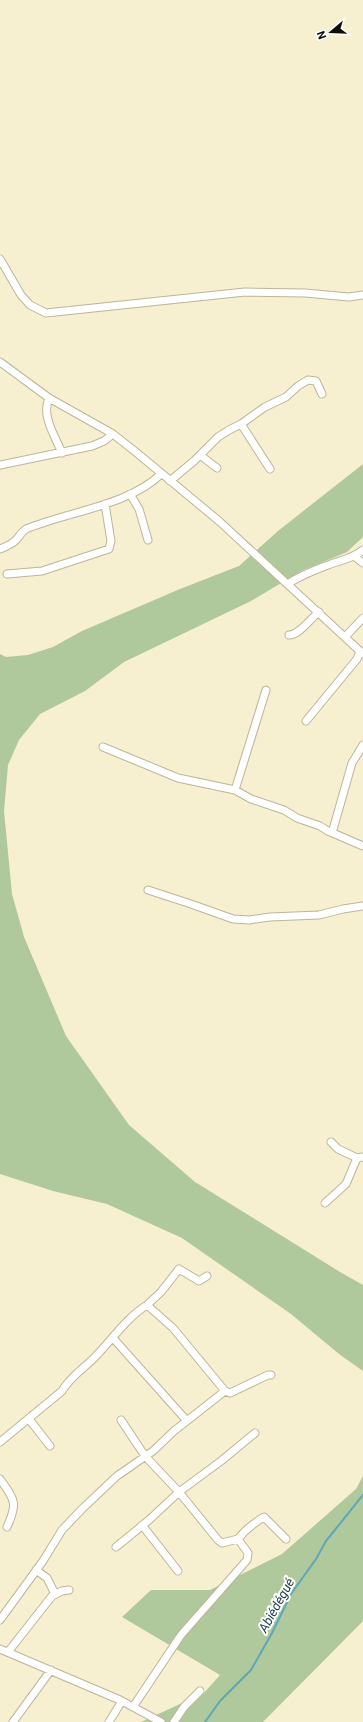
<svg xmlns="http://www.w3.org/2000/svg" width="363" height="1722" viewBox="0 0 363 1722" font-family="Roboto,sans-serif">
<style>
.green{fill:#afc89c}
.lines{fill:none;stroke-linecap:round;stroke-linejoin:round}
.stream{stroke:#5ba8ba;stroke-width:2}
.minor-casing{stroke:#bcb698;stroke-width:9}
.minor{stroke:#fff;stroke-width:7}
.labels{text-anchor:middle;stroke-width:4;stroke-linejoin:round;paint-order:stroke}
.water-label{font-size:13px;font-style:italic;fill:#1a3f47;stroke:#fff}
</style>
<rect width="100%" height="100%" fill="#f6efd0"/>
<!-- green -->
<path class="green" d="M363,464V537L347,552L303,570L251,601L124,662L85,691L40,714L19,740L8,765L4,811L12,894L24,937L66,1036L129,1125L195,1182L340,1272L363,1285V1371L339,1354L291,1314L182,1238L107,1204L53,1191L0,1174V654L6,657L28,655L53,647L82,631L180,589L239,566L278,531Z
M363,1476V1621L263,1722H141L204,1693L220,1675L122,1617L151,1590H210L282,1554L356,1489Z"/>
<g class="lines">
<!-- stream -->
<path class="stream" d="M205,1722L220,1701L251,1670L272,1633L291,1594L316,1559L326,1541L363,1495"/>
<defs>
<path id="minor" d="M0,259L21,295L30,305L46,313L245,292L305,293L349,297L363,295
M0,362L49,398L113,434L137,453L219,521L363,654
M49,398C41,416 55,436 62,453
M241,424L270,469
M200,455L217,468
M0,465L92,446L104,441L113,434
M170,481L194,461L218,437L229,430L241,424L265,407L286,397L298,386L308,380L316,381L322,394
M130,494L139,509L148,540
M0,549C5,547 12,544 16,540C20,536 21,532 26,529C67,512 130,505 161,474
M355,557L363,563
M7,574L42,571L109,549L111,541L105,504
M288,584C299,576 315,570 328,565C341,560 352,559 363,550
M289,635C299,635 310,619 319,612
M345,637L363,618
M306,721L357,659L360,651
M103,747L178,778L235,790L251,799L284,810L297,818L320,826L328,831L363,846
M235,790L266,690
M332,833L352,763L363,745
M148,890L191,904L233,919L249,920L270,917L319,915L343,909L363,906
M331,1142L338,1149L357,1158
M325,1203L346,1184L357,1158L363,1157
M113,1338L187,1421
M225,1391L230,1393L268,1375H271
M29,1419L50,1446
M121,1420L145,1456L179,1492L218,1540L222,1543L238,1539
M0,1442L62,1391C70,1377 83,1369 94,1358C112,1340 126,1318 147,1305
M0,1479C15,1500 18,1503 7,1527
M142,1525L178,1571
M116,1547L149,1520L179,1492L221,1461L255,1433
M36,1570L47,1578L55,1594
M0,1620L43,1561L62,1530L83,1508L117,1476L153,1451L174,1431L225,1391L173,1328L147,1305L161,1292L179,1269L199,1281L207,1276
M0,1649L120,1700L161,1722
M8,1652L52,1596L62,1591L69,1590
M133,1707L181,1635L247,1560L248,1553L238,1539C245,1530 254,1523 264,1517L286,1539
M13,1722L51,1670
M109,1722L122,1701
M174,1722L184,1707L200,1691"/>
</defs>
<!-- minor casing -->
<use href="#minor" class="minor-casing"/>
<!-- minor -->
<use href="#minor" class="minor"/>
</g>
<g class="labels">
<!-- water labels -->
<g class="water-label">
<text transform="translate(276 1605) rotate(-61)" y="5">Abiédégué</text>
</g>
</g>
<!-- north arrow -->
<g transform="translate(331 32) rotate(251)" stroke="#ffffff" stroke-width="3" paint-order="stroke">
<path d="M0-3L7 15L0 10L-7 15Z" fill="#100e04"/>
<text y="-6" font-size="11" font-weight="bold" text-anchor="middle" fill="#100e04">N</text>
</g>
</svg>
